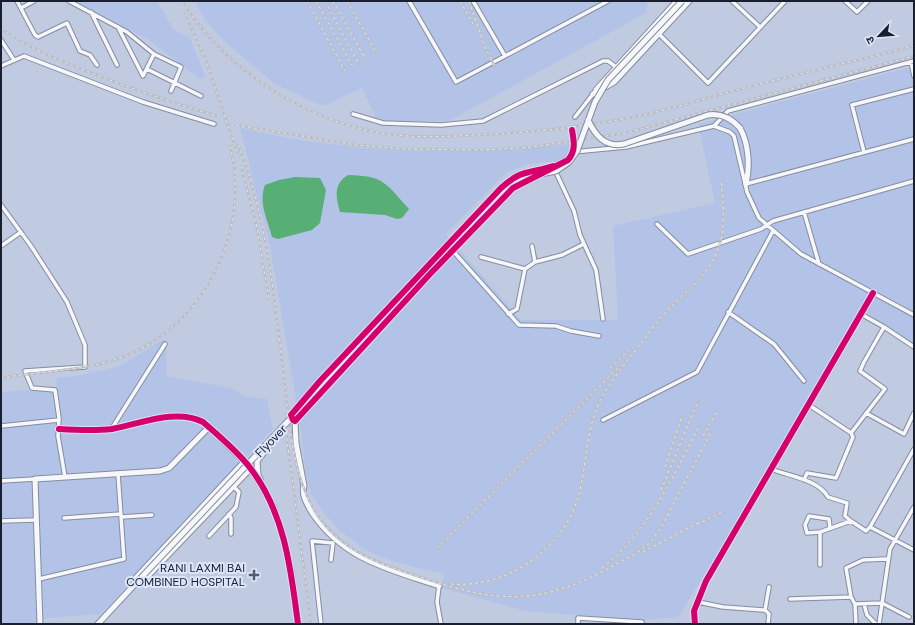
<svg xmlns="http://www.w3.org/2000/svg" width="915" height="625" viewBox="0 0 915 625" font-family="'DM Sans','Noto Sans Devanagari',sans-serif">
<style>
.built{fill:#b3c3e7}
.water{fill:#58af76}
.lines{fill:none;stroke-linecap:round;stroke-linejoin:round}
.street-casing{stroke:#858c9e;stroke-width:5.5}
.secondary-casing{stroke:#858c9e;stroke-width:7}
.street{stroke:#f6f7fa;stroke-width:3.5}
.secondary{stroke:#f6f7fa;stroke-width:5}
.rail-casing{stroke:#bbbdc3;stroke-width:2.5}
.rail{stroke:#dce6fb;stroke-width:1;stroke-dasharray:3;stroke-linecap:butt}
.secondary-bridge-casing{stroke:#858c9e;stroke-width:7;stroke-linecap:butt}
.secondary-bridge{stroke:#f6f7fa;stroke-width:5}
.cycleway-casing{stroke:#dce6fb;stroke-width:8}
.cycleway{stroke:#d6006c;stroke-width:6}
.poi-dot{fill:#535b6d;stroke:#dce6fb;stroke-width:1.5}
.labels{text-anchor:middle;stroke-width:4;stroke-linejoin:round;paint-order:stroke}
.street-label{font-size:12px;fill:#191f2e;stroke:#dce6fb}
.poi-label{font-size:12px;fill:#191f2e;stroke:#dce6fb;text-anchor:end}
</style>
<rect width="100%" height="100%" fill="#c0cae1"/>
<!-- built -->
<path class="built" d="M75,1H157L173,29L190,38L205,76L200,79L149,40Z
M195,1H648L646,13L449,121H378L362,88L323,106L275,84L224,41L205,20Z
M914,66V346L861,308L728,536L678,617L643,620L525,611L442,588L444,574L395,562L369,552L340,531L324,513L311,494L306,474L300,423L270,246L240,128L293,139L364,148L417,151L515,150L570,144V153L556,161L528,164L507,172L446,234L521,320H618L613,226L715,203L698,124Z
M164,339L167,343L166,376L231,388L245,396L267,399L273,429L101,614L46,618L35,624H1V392L56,388L57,378L82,375L120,366Z"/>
<!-- water -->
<path class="water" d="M348,175C385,176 385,183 409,209L402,218L397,219L385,215L340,212C336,197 333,184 348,175Z
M295,177L320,178L326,190L320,223L312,230L278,239L272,237C268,220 258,203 265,185L279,180Z"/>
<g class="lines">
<defs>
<path id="street" d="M17,1L35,35L38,37L67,23L80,51L90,55L97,65
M69,1L127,32L154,54L181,67L171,91
M409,1L456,82L505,56
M473,1L505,56L608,1
M732,1L760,27
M845,1L857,12L868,1
M21,8L34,1
M91,12L117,65
M118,27L143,76
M659,34L708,83L785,1
M1,40L14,60
M911,62L914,76
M1,66L24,56L143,102L214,124
M147,69L201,96
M143,76L154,54
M353,114L383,123L441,125L483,121L603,61H608L616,67
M575,117L593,94
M714,126L730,132L734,136L747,192L759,218L801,254L914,315
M572,130C576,153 574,157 553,166L574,211L580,235L596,270L603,319
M573,152L626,147L714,126L728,111L914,61
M864,152L852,105L914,89
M746,184L914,139
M1,205L31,246L67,302L85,345V367L25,371L32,388L55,390L59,418L58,436L65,477
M804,212L819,264
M657,224L688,254L761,229L773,221L914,181
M1,246L21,232
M532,246L535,262
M453,251L519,325L556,326L571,331L599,336
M481,257L525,269
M728,312L774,344L804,381
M508,314L517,309L525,269L535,262L562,255L584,244
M884,327L914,347
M809,405L851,433L885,389L860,371L864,362L884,327L861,314
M866,413L904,434L914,413
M603,420L697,372L773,231
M1,426L59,420
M112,428L165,344
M59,429C76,430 94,431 111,429C141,424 183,405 209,427
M771,469C788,476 818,479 828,497L847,503L845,516L851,521
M804,480L807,473L836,478L853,437L851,433
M1,481L35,479
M229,514L231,518V534
M121,517L152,515
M64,518L121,514
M1,521L36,520
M870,527L914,550
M830,528L829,519L809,516L805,525L807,533L820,532L851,521L866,531L870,527L914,449
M209,536L236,507L239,492L233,486
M820,565V532
M39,579L124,559L118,474
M439,586L437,602L441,624
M790,599L851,597
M698,602L723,607L763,610H765L769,587
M855,604L882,603L909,617
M864,604L867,615L876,624
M765,610L769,614L768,624
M321,624L312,541L333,543L331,560
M578,624V618L642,622V624
M695,624L694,611L706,581L873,293
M856,624L855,604L851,597L846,568L863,560L887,559
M879,624L890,549L914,507"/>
<path id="secondary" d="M596,90L677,1
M593,94L614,82L689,1
M740,128C749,144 750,167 746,184
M553,166L513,188L430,274L295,421L293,420L291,415L320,381L501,188C522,169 528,174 553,166Z
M400,302L427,273
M295,421L296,443L304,486C301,495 308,506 313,514C345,560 389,569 439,586
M260,479L258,475L257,461L273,441L274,437
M134,585L136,578L244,462
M134,585L141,583L251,468
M40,624L35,479L160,471L169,468L209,427L251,468L273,506L282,532L291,571L298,624
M98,624L135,584"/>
</defs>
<!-- street casing -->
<use href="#street" class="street-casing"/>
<!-- secondary casing -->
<use href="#secondary" class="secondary-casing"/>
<!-- street -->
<use href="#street" class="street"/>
<!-- secondary -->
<use href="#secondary" class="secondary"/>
<defs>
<path id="rail" d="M182,1C222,64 289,110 362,129C399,139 438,137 476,135C528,133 582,127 634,117C670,110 705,98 741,89C798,74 856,61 914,46
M307,1L345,71
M316,1L353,67
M325,1L359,64
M333,1L366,60
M347,1L377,54
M460,1L473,24
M469,1L485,47L495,67
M185,14L205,58L237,152
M1,29C29,48 58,60 89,72C132,89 176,104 220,117
M236,125L356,145L407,149L485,150L532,147L626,133L914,56
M238,145C268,219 274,299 284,377C290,423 291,473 316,513C340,551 382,565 423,578C448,586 473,594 499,596C544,600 581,584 620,562C631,556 644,550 652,540C662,528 669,512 676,498C688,476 700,454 711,432
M241,166L256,223L269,299
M610,368L630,349
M1,378C41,371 85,371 123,357C206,325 251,230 230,146
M286,432L311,624
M703,436L717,412
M665,467L682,416
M661,490L698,401
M697,524L722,512
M437,548L619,367
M643,552L702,521
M602,568C648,532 673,477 699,426
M451,584C491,587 529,569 555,539C593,496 578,450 599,403C610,381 627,361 643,341C650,332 657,321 665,313C688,288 711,276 721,240C725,221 723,201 721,182"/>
</defs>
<!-- rail casing -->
<use href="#rail" class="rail-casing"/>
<!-- rail -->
<use href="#rail" class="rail"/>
<defs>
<path id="secondary-bridge" d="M588,120C595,135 605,148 624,144L708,115C721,113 731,118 740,128
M428,272L509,185L525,177L556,171L569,162L577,151L595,102L608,80L682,1
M138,581L400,302"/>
</defs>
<!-- secondary-bridge casing -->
<use href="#secondary-bridge" class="secondary-bridge-casing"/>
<!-- secondary-bridge -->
<use href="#secondary-bridge" class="secondary-bridge"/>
<defs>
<path id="cycleway" d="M553,166C528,174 522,169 501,188L320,381L291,415L293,420L295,421L430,274L513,188L568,160C576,151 574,141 572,130
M59,429C76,430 94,431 112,429C140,424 176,408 203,422C217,434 240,454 251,469C285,514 291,570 298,624
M695,624L694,611L706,581L873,293"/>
</defs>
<!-- cycleway casing -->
<use href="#cycleway" class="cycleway-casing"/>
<!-- cycleway -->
<use href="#cycleway" class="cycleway"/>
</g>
<!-- markers -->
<path class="poi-dot" d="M252 569h4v4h4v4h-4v4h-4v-4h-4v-4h4z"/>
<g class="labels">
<!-- street labels -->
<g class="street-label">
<text transform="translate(271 441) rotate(-46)" y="4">Flyover</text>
</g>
<!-- poi labels -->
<g class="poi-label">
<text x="245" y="572">RANI LAXMI BAI<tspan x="245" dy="14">COMBINED HOSPITAL</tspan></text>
</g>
</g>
<!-- border -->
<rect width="915" height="625" fill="none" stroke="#191f2e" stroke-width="4"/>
<!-- north arrow -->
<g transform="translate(879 36) rotate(244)" stroke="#dce6fb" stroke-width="3" paint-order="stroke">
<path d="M0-3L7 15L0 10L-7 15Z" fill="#191f2e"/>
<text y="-6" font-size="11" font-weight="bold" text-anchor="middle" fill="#191f2e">उ</text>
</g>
</svg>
